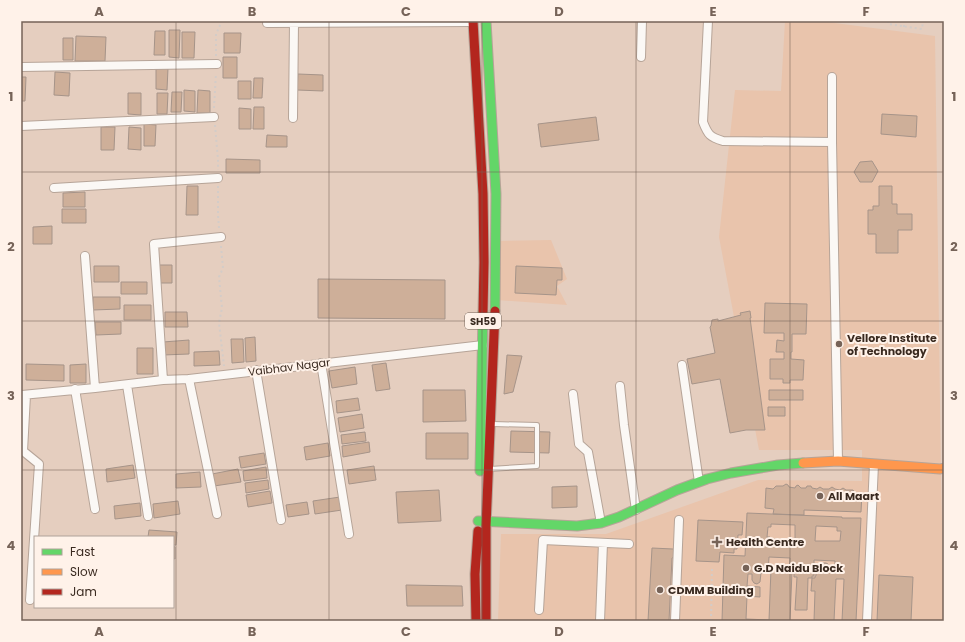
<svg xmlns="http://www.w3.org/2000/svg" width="965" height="642" viewBox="0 0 965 642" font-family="Poppins,sans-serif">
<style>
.built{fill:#e9c4ac}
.building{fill:#ceaf99;stroke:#a69489;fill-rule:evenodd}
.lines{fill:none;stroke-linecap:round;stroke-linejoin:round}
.lane-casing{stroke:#b6a498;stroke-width:6}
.street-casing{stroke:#b6a498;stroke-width:10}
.fast-casing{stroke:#b6a498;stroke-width:11}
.slow-casing{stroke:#b6a498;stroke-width:11}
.jam-casing{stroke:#b6a498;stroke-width:11}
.path{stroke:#d3ccc8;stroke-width:2;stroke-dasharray:2 3;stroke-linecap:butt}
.lane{stroke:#fbf8f5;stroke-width:4}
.street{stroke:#fbf8f5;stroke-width:8}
.fast{stroke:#63d668;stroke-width:9}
.slow{stroke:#ff974d;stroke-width:9}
.jam{stroke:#b3261e;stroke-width:9}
.grid{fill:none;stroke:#766358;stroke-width:1;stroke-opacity:0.55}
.poi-dot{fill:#766358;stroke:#fff2e9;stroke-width:1.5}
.labels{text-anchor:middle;stroke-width:4;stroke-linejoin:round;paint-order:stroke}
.shield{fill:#fff2e9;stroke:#75665c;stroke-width:1}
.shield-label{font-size:10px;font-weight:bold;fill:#3a2a20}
.poi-label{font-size:11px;font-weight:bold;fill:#3a2a20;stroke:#fff2e9;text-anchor:start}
.street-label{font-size:11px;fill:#3a2a20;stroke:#fff2e9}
.neatline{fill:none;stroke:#766358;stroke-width:1.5}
.grid-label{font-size:13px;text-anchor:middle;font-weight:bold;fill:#766358}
</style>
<rect width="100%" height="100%" fill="#e5cebf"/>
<!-- built -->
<path class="built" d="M785,21H819L935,36L941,477L944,621H498L501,534H606L758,480L862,481V450H759L719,237L735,90L781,91Z
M551,240L567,279L557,286L567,305L497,300L499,241Z"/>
<!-- building -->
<path class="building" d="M169,30H180L179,58L169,57Z
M155,31H165V55H154Z
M182,32H195L194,58H182Z
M224,33H241L240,53H224Z
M76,36L106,37L105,61H75Z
M63,38H73V60H63Z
M223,57H237V78H223Z
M156,67L168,68L167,90L156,89Z
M55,72L70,73L69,96L54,95Z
M298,74L323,75V91L297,90Z
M21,77H26L25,101H21Z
M254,78H263L262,98H253Z
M238,81H251V99H238Z
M184,90L195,91V112L184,111Z
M198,90L210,91V113H197Z
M172,92H182L181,112H171Z
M128,93H141V115L128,114Z
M157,93H168L167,114H157Z
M254,107H264V129H253Z
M239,108L251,109V129H239Z
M882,114L917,116L916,137L881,134Z
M596,117L599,140L541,147L538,124Z
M144,124L156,125L155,146H144Z
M101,127H115L114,150H101Z
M129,127L141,128V150L128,149Z
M267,135L287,136V147H266Z
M226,159L260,160V173H226Z
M872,161L878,171L872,182H860L854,172L860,162Z
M187,186H198V215H186Z
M879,186H892V204H897V214H912V230H898V253H876V234H868V210H873V206H879Z
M85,192V207H63V193Z
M62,209H86V223H62Z
M52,226V244H33V227Z
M158,265H172V283H158Z
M94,266H119V282H94Z
M516,266L562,268V280H557L556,295L515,293Z
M318,279L445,280V319L318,318Z
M121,282H147V294H121Z
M93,297H120V309L93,310Z
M765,303L807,304L806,334H792V352H791V359L804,360L803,380H790V383H783V379H770V359H784V352H776L777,340L784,341V333H764Z
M124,305H151V320H124Z
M750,311L751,318H750L765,430H746L730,433L720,379L692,384L687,359L715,353L710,327L711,326L712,320L718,319V321L741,315L740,313Z
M165,312H187L188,327H165Z
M95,322H121V334L96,335Z
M255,337L256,361L246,362L245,338Z
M231,339H243L244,362L232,363Z
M189,340V354L163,355V342Z
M137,348H153V374H137Z
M219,351L220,365L194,366V352Z
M507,355L522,356L513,392L504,394Z
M386,363L390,389L376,391L372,365Z
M26,364L64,365V381L26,380Z
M86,364V383H70V365Z
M355,367L357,384L332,388L329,371Z
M423,390H465L466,421L423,422Z
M769,390H803V400H769Z
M358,398L360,410L337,413L336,401Z
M768,407H785V416H768Z
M362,414L364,428L340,432L338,418Z
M511,431L550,432L549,453L510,452Z
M365,432L366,441L342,444L341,435Z
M426,433H468V459H426Z
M369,442L370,452L343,457L342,446Z
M328,443L330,456L306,460L304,447Z
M264,453L266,464L241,468L239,457Z
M133,465L135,478L107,482L106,469Z
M374,466L376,480L349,484L347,470Z
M266,467L267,478L244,481L243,471Z
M238,469L241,482L214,486L212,474Z
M200,472L201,487L176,488V474Z
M268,480L269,489L246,493L245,483Z
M786,484L788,485L789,487L795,488L796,486L798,485L801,488H806L807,486H811L812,488L817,489L820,487L823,489H829L832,487L835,489L840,490L843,488L846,490H853L855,493H862L861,512L804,510V515L773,514L774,509L765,508L766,488L773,489L776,486H783Z
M577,486V507L552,508V487Z
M439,490L441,521L398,523L396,492Z
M270,491L272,503L248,507L246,495Z
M340,497L342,510L315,514L313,501Z
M178,501L180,514L154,518L153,504Z
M307,502L309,514L288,517L286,505Z
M140,503L141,516L115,519L114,506Z
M747,513L842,517V518H861L856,621H842L844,579H836L834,621H814L815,591H811L812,578H815V576H816V572H819V566L822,563H826L828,564L829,566V572H835V561L814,560V576H812V578H808L807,610H795L797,577H794V571H792L790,621H722L724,555L745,556ZM771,524L795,525V539L791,538V540L770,539V537H767L768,527H771ZM816,526L837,527V531H841L840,541H815ZM769,557L790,558L789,570L771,569L769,620L746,619L747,596L760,597V587L747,586L748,574H752V580L754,583L757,584L760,582L761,573H768Z
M698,520L743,522L742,535H738L737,549H734V553L720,552L719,562L696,561Z
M149,530L177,532L176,545H173V537H148Z
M173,546L175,547V559L173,558Z
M652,548L673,549L675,551L674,557L672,558L669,621H648Z
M879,575L913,577L911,621H877Z
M406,585L462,586L463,606H407Z"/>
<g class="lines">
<defs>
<path id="lane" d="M490,469L537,466V425L493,424"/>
<path id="street" d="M708,21L703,122C708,135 710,137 723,141L832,142
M267,23L473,22
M641,57L642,21
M21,67L217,64
M832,77V142L838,461
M293,118L294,22
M21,126L214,117
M54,188L218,178
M321,363L349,534
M682,365L699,482
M256,370L281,520
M189,379L217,514
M163,380L154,244L221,237
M127,385L148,516
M620,386L624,425L636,510
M95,388L163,380L189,379L483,345
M75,389L95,509
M573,394L579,444L588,452L601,523
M22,395L95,388L85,256
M26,395L23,451L39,464L30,600
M539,610L543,540L629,544
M600,621L603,543
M675,621L679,520
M867,621L874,464"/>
<path id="fast" d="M486,21L496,194L495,311
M480,471L483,312
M478,521L577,526L601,523L619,517L677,490L707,479L731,473L778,465L803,463"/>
<path id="slow" d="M803,463L838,461L940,469L944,468"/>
<path id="jam" d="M473,21L483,194L484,262L483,312
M476,621L475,574L478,531
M486,621V526L495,311"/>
</defs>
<!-- lane casing -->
<use href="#lane" class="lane-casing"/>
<!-- street casing -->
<use href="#street" class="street-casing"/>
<!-- fast casing -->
<use href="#fast" class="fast-casing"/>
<!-- slow casing -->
<use href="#slow" class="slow-casing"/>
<!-- jam casing -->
<use href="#jam" class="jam-casing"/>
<!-- path -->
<path class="path" d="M888,21V24L922,29L923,21
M904,27V21
M216,56V34L222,21
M214,108L216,73
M215,125L218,160V170
M218,186V215L219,228
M221,246L223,268L219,277L222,308L219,323L224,366
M711,621L712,567"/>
<!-- lane -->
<use href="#lane" class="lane"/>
<!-- street -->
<use href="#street" class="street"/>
<!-- fast -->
<use href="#fast" class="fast"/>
<!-- slow -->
<use href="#slow" class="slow"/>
<!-- jam -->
<use href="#jam" class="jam"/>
</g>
<!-- grid -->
<path class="grid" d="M176,21V621M329,21V621M482,21V621M636,21V621M790,21V621M21,172H944M21,321H944M21,470H944"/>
<!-- markers -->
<g class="poi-dot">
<circle cx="839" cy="344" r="4"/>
<circle cx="820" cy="496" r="4"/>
<path d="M715 536h4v4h4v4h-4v4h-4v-4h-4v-4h4z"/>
<circle cx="746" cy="568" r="4"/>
<circle cx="660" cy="590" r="4"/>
</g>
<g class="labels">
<!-- shield labels -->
<rect class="shield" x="465" y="313" width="36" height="16" rx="3"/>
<g class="shield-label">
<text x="483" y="325">SH59</text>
</g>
<!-- poi labels -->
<g class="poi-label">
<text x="847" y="342">Vellore Institute<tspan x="847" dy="13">of Technology</tspan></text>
<text x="828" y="500">All Maart</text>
<text x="726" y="546">Health Centre</text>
<text x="754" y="572">G.D Naidu Block</text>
<text x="668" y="594">CDMM Building</text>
</g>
<!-- street labels -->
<g class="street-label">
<text transform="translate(289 367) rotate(-7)" y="4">Vaibhav Nagar</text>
</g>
</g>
<!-- border -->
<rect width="965" height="642" fill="none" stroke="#fff2e9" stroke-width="44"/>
<!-- legend -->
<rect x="34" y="536" width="140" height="72" fill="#fff2e9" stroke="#b0a299"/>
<rect x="42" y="549" width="20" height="6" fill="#63d668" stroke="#b0a299"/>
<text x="70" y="556" font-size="12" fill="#3a2a20">Fast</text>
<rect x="42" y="569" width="20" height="6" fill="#ff974d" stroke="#b0a299"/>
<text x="70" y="576" font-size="12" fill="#3a2a20">Slow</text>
<rect x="42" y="589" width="20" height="6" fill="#b3261e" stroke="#b0a299"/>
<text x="70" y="596" font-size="12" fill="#3a2a20">Jam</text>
<rect x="22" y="22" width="921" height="598" class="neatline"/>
<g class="grid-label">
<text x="99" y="16">A</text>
<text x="252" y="16">B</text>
<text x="406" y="16">C</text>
<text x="559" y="16">D</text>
<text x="713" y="16">E</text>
<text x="866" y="16">F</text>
<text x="11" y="101">1</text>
<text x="954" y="101">1</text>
<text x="11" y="251">2</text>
<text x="954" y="251">2</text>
<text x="11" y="400">3</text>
<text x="954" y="400">3</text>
<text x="11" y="550">4</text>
<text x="954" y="550">4</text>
<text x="99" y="636">A</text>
<text x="252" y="636">B</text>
<text x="406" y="636">C</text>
<text x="559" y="636">D</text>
<text x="713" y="636">E</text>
<text x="866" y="636">F</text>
</g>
</svg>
